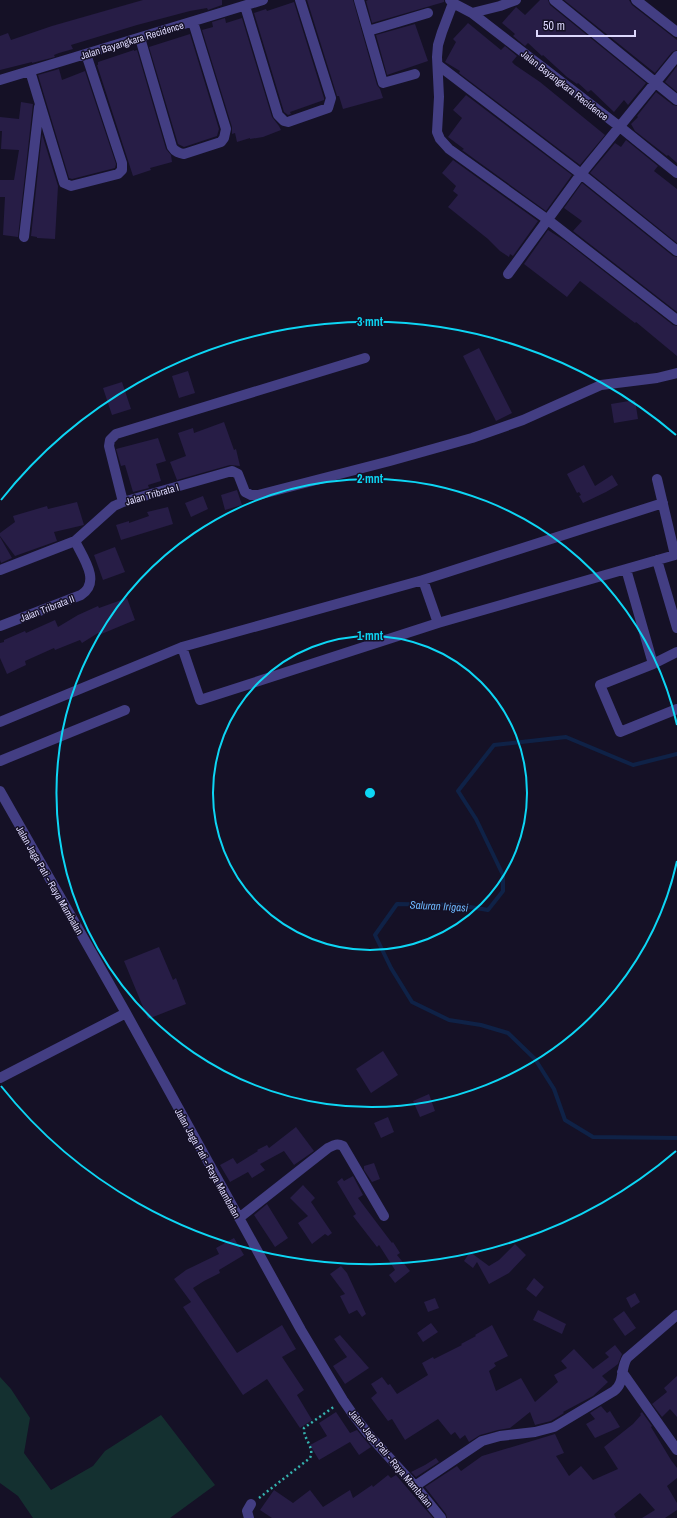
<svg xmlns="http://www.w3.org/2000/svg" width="677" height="1518" viewBox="0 0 677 1518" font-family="'Archivo Narrow',sans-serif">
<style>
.green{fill:#143030}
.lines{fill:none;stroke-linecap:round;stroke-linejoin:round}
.stream{stroke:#0f2247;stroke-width:4}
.building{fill:#271d46}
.path{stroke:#35b3af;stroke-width:2.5;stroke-dasharray:2 3;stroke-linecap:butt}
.minor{stroke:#433e83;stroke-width:10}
.ring{fill:none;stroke:#0dd6f4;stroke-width:2}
.labels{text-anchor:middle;stroke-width:3;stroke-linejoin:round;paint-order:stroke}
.street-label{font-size:10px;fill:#ddd8fd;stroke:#151126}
.water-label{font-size:11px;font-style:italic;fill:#6bb3f8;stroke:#151126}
.centre{fill:#0dd6f4;stroke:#151126;stroke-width:2}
.ring-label{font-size:12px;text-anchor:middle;font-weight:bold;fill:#0dd6f4;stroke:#151126;stroke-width:3;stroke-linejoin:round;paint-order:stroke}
</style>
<rect width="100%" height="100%" fill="#151126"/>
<!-- green -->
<path class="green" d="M0,1377L11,1389L30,1418L24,1453L51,1490L93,1466L105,1451L161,1415L215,1485L170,1518H33L18,1496L0,1483Z"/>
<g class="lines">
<!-- stream -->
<path class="stream" d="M677,754L633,765L566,737L494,745L458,791L476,819L503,875V891L488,910L458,905L397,904L375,935L391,968L412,1002L449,1020L481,1025L508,1033L535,1059L554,1089L565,1120L593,1137L677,1138"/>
</g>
<!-- building -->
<path class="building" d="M143,0H222V5L208,10L207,8L190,11L137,25L71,45L73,49L59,53L54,55L55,57L32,63V62L0,70V36L8,33L11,40L52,26Z
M307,0H353L377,85L380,89L383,98L343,109L339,96H337Z
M368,0H444V2L372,23L366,1Z
M540,0H548L550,5L646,83L628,105L624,100L614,112L591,90L588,92L578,83L577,84L567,77L543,55L542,56L528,43L525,46L513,36L515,34L502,23L516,7L525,15Z
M564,0H629L632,5L677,40V50L672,52L655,73Z
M294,2L324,98V100L290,112L291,114L288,115L284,112L254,13L266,9L267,11Z
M225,18L226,23L242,18L272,117L279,126L281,130L263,137L250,139V138L237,142L235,133L232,134V127L202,30L213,27L212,22Z
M468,23L501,50L505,46L517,56L512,62L515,65L540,82L605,135L580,165L459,73L460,71L445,62L456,42L453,39Z
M415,24L428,61L387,75L376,35Z
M190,34L219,129L217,136L184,147L178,144L149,47Z
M134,50V51L137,50L166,149L171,155L172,162L150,168L151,170L133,176L97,65H98V62Z
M677,66V92L665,82Z
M59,69L62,80L85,71L116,164L115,168L72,179L69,178L38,75Z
M656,92L673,105L677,106V163L668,155L667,156L635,131L631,124L638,117L637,116Z
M466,95L572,175L546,211L462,150L464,149L448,137L462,118L453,110Z
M21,102L33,104L18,237L3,235L5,197H0V180H14L19,150L1,149L2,131H0V117L19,119Z
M42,134L58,186L55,239L37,238V237L31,236Z
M626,140L658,166L654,171L677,189V243L590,173L615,143L621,147Z
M453,160L538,221L513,256L510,254L509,257L500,251L488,239L448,207L458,195L453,191L456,186L442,173Z
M582,183L673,256L677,257V312L573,231L582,221L564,208Z
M548,230L565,241L673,325L677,326V356L636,322L635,323L580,281L567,297L524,264Z
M479,348L512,413L496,421L463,356Z
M188,371L195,393L179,398L172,376Z
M122,382L131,409L112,415L103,388Z
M635,400L638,419L614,423L611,404Z
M224,422L234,450L236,449L240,466L230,465L177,480L170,462L186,456L178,433L193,428L194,433Z
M158,438L166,461L156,464L161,481L148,485L149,488L133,492L125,465L121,466L116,449Z
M584,465L595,486L612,475L618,485L606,492L583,503L579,496L581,495L579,492L577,493L567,474Z
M237,490L242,505L225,510L221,495Z
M203,496L208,509L191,517L185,503Z
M77,502L84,525L54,532L57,541L15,556L0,536V533L15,522L13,516L47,506L48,509Z
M168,507L173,524L121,540L116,525L129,521V523L149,516L147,512Z
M0,537L12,558L1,563L0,560Z
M115,547L125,572L103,580L94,555Z
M127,598L135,620L99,635L98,633L82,643L80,640L55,650L54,648L25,661L26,665L7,674L0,658V643L4,642V640L25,631L26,633L55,620L58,627L78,615L98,606L99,608Z
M159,947L173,980L176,978L186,1004L148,1019L124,961Z
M383,1051L398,1075L371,1093L356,1069Z
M429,1094L435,1111L420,1117L413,1101Z
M388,1117L394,1132L381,1138L374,1123Z
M296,1127L314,1151L294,1165L284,1151L260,1164L265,1170L252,1178L248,1172L230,1182L220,1165L233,1158L237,1164L258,1151L257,1150L267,1145L269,1148Z
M374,1163L380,1179L372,1182L364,1170V1166Z
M353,1176L363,1195L358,1198L392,1243L393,1242L400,1253L397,1255L410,1271L395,1283L389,1275L395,1270L379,1245L377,1247L353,1216L356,1214L337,1182L342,1178L344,1181Z
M303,1185L315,1198L311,1202L332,1233L328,1236L325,1234L312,1244L298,1223L308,1216L290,1198Z
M267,1204L288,1238L275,1247L254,1215Z
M234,1238L244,1255L219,1270L220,1273L204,1281L193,1288L237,1353L282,1325L296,1349L282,1357L304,1390L297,1395L312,1420L300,1428L267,1379L243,1395L183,1307L191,1302L174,1279L186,1270L219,1254L216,1248Z
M515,1244L526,1255L509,1273L489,1284L477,1262L473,1268L464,1261L470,1252L489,1266L499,1260Z
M341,1266L347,1273L366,1314L362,1317L357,1310L349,1314L340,1296L345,1294L330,1274Z
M534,1278L544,1287L536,1297L526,1289Z
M635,1293L640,1302L631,1308L626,1298Z
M435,1298L439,1308L428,1312L424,1302Z
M538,1310L566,1324L562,1334L533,1320Z
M624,1311L636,1328L625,1336L613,1319Z
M431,1323L438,1332L423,1342L417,1333Z
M492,1325L508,1356L494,1363L496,1366L489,1371L496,1391L521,1378L535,1402L558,1382L554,1375L567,1368L561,1361L574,1349L593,1369L609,1357L605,1353L615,1345L622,1354L618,1364L602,1376L608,1382L593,1396L563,1412L564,1413L551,1421L535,1425L530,1412L510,1428L498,1430L480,1435L469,1442L465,1435L460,1439L455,1432L451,1435L438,1419L405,1440L392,1419L388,1421L371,1398L377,1393L371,1384L382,1377L388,1385L390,1384L397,1394L428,1375L422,1363L433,1357L434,1359L462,1345L461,1344L476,1336L475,1335Z
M340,1335L369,1368L345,1384L333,1366L347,1357L334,1339Z
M677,1376V1417L670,1409L662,1417L652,1404L667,1392L664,1388Z
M601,1406L607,1413L610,1411L620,1427L595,1438L586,1424L595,1419L590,1413Z
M336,1412L350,1433L357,1430L371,1447L359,1455L350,1442L319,1460L310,1445L327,1436L319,1423Z
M642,1412L652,1426L651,1427L671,1460L677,1468V1478L667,1486L677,1503V1510L665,1518H642L655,1510L640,1493L614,1514L616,1518H447L446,1514L425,1487L457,1466L461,1471L482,1456L555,1434L564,1453L556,1456L569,1476L581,1466L593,1480L618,1469L604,1447L633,1424L641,1415L640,1414Z
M436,1458L439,1462L416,1477L411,1472L425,1465Z
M388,1475L391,1478L396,1475L433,1518H272L260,1510L274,1490L293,1503L310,1490L323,1507L350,1490L353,1498L372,1485L373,1487Z"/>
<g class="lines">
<!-- path -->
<path class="path" d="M259,1498L310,1458C315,1447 303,1439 304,1428L335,1406"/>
<!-- minor -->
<path class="minor" d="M359,0L383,83L415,74
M450,0L453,3L472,13L620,127L677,173
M554,0L677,100
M636,0L677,32
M453,3L442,32L438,45L437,57L439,97L437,132L440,139L449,149L548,220L677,320
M245,6L278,115L284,121L288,122L328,108L331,98L300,0
M472,13L500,6L516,0
M368,31L428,13
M140,38L172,147C175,152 179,153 184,154L221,142L224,138L226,129L193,22
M677,56L581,174L677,251
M438,65L581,174L508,274
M30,71L64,183L71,186L118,174L122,170V163L86,54
M0,80L263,0
M24,237L39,107
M123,502L109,446L110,440L116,434L365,358
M657,560L677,628
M626,569L653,664
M0,570L75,541L114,506L123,502L232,471L238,474L245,492L251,495H258L390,461L472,438L523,420L601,385L657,378L677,373
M423,580L438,623
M0,626L81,595C102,582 82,556 75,541
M182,647L200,700L438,623L675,555L657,479
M677,652L653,664L600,685L620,732L677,709
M0,722L182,647L423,580L663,503
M0,761L125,710
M0,791L126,1013L301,1330L343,1400L352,1413L369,1435L415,1486L441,1518
M0,1078L126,1013
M239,1218L328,1148C334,1145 337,1143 343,1146L384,1216
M622,1372L677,1450
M415,1486L482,1441L500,1436L535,1432L554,1427L614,1391C625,1383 620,1369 627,1358L677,1315
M249,1518L247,1511L251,1504"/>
</g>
<!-- distance rings -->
<g class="ring">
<circle cx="370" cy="793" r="157"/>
<path d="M677 861A314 314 0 1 1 677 725"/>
<path d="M676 1151A471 471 0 0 1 1 1086M1 500A471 471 0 0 1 676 435"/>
</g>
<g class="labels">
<!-- street labels -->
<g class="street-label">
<text transform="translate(132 40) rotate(-17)" y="4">Jalan Bayangkara Recidence</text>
<text transform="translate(565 85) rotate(38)" y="4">Jalan Bayangkara Recidence</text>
<text transform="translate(152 494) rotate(-16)" y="4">Jalan Tribrata I</text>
<text transform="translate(47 608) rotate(-21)" y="4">Jalan Tribrata II</text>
<text transform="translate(50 880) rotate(60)" y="4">Jalan Jaga Pati - Raya Mambalan</text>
<text transform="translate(208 1163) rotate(61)" y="4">Jalan Jaga Pati - Raya Mambalan</text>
<text transform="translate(391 1458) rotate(50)" y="4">Jalan Jaga Pati - Raya Mambalan</text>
</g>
<!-- water labels -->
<g class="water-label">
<text transform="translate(439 906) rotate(3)" y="4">Saluran Irigasi</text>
</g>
</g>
<circle cx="370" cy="793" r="6" class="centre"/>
<g class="ring-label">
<text x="370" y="326">3 mnt</text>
<text x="370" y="483">2 mnt</text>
<text x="370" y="640">1 mnt</text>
</g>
<!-- scale -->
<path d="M537 30v6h98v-6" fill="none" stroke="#ddd8fd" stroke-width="2"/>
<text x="543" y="30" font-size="12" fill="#ddd8fd" stroke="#151126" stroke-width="3" paint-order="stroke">50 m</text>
</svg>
